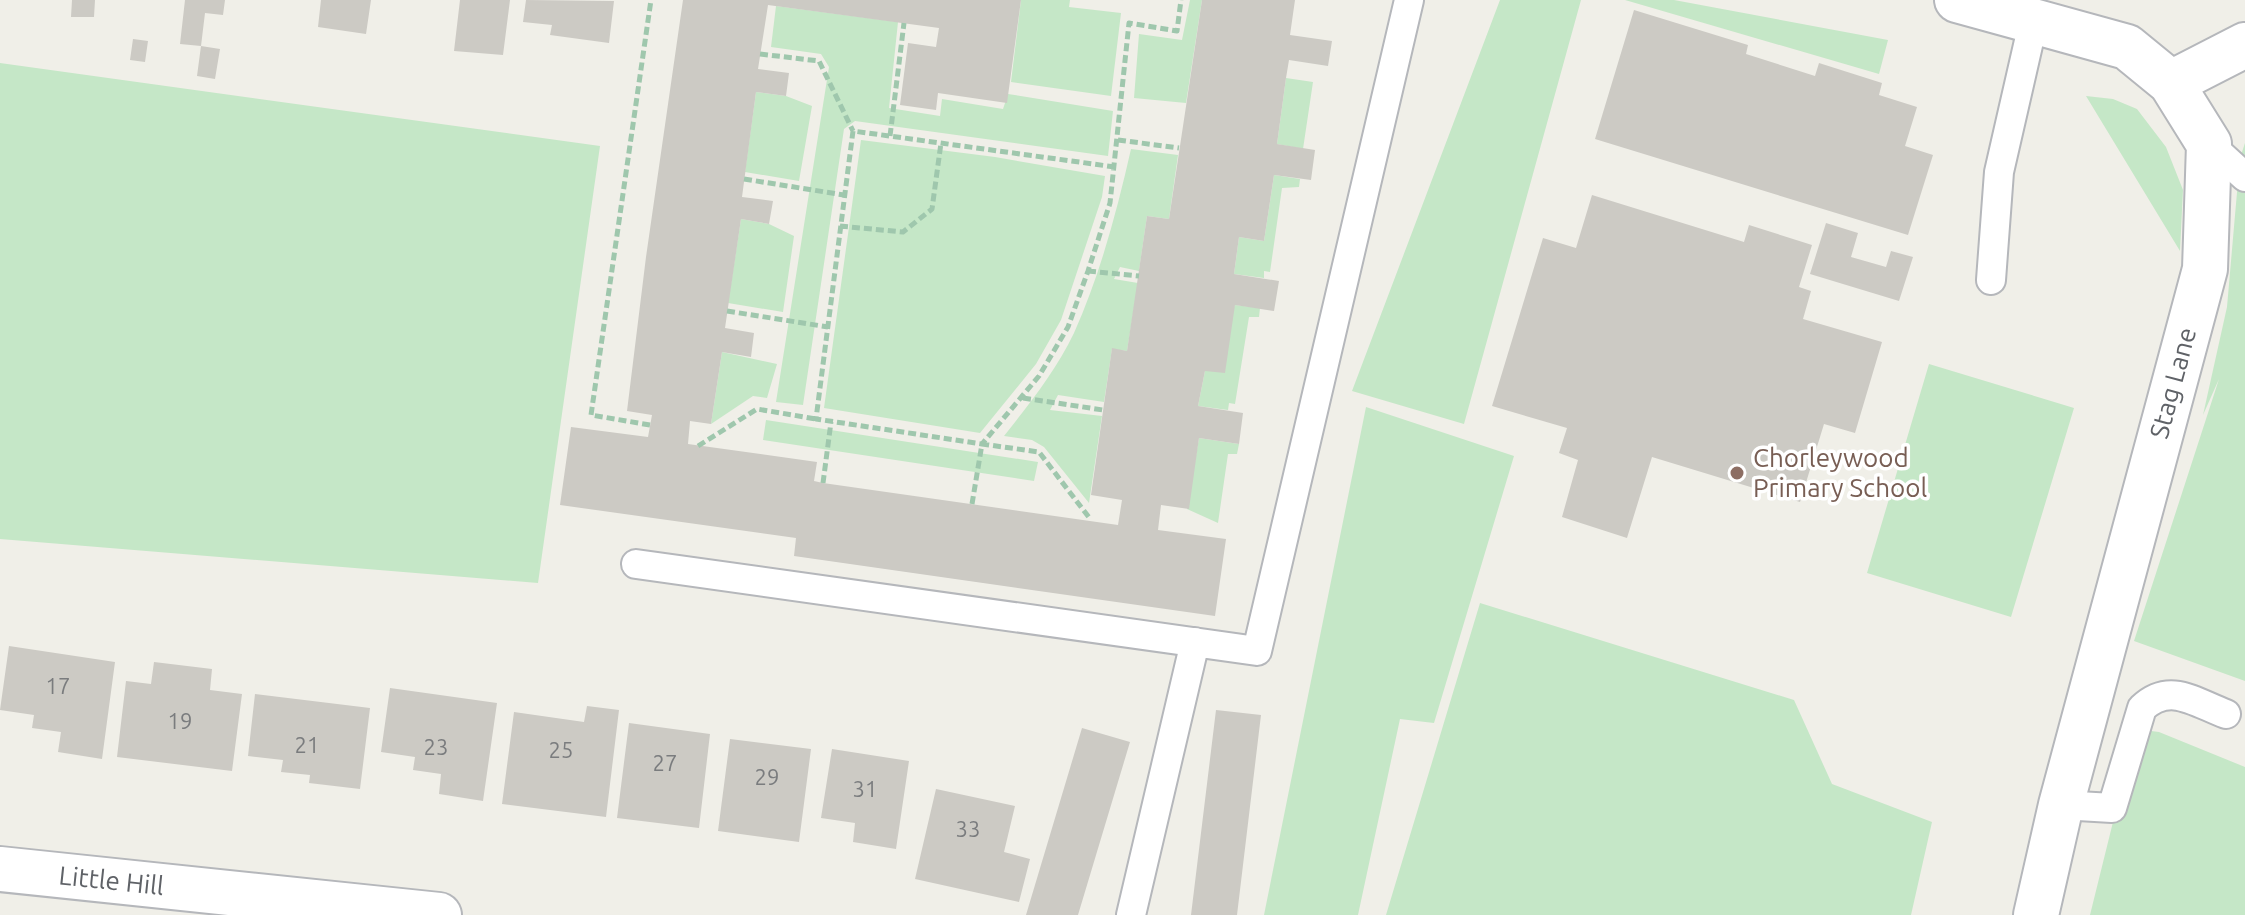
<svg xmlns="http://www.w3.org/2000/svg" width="2245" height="915" viewBox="0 0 2245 915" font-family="Ubuntu,sans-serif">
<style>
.green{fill:#c5e7c7}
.building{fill:#cccac4}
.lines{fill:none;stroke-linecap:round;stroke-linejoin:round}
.service-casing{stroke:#b5b7bb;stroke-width:32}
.minor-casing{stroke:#b5b7bb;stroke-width:48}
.path{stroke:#9fc7ad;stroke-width:5;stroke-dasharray:8 4;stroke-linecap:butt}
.service{stroke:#fff;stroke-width:28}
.minor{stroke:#fff;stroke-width:44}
.education-dot{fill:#8d6e63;stroke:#fff;stroke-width:3}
.labels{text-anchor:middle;stroke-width:7;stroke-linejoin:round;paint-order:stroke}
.number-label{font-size:22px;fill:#7a7c7e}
.street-label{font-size:26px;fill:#5f6267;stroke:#fff}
.education-label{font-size:26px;fill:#785e54;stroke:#fff;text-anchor:start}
</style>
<rect width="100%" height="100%" fill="#f0efe8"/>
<!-- green -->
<path class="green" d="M1021,0H1070L1069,7L1121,13L1111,96L1011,82Z
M1190,0H1202L1186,103L1134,98L1139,34L1182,40Z
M1500,0H1581L1464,424L1352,391Z
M1625,0H1674L1888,40L1879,74Z
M776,6L898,22L889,108L940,116L942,99L1003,109L1008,94L1113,111L1108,156L855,121L844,129L803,405L776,402L829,67L821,54L771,47Z
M0,63L600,146L538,583L0,539Z
M1286,78L1313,82L1303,149L1277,144Z
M756,92L786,96L812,106L799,181L745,172Z
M2086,96L2113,99L2137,109L2166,147L2183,190L2180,251Z
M861,140L995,157L1105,176L1102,197L1061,320L1036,364L980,433L824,408Z
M2245,143V681L2134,641L2219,379L2203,415L2227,307L2240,158Z
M1131,149L1178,155L1169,219L1147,216L1139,271L1120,267L1114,279L1138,283L1127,351L1112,349L1104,402L1058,395L1050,410L1102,416L1089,503L1044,447L1032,440L1004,436C1029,404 1056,371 1074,333C1100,275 1117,211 1131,149Z
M1274,175L1300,179L1299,187L1282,188L1270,272L1264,271V278L1234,274L1239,237L1264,241Z
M741,219L769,224L794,236L783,312L728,303Z
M1235,305L1260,308L1259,317H1249L1235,404L1229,403L1228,410L1198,406L1205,371Z
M722,352L777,364L767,398L753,396L711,424Z
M1929,364L2074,408L2011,617L1867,573Z
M1366,407L1514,456L1434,723L1400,719L1358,915H1264Z
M766,420L1038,462L1034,481L763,440Z
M1199,438L1239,444L1237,454H1228L1218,523L1187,509Z
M1480,603L1794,700L1832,784L1932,822L1911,915H1386Z
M2136,729L2159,732L2245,767V915H2090Z"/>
<!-- building -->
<path class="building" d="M72,0H95L94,17H71Z
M185,0H225L223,15L205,13L201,46L180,44Z
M321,0H371L366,34L318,27Z
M460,0H510L503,55L454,51Z
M526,0L614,1L609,43L550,35L552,25L523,22Z
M683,0H1021L1007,103L938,93L936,110L900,105L908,43L936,47L939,28L768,5L758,69L789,73L786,96L756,92L742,197L773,201L769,224L741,219L725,328L754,333L751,357L722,352L711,424L690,421L688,444L817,462L814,481L823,483L1118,525L1122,500L1091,495L1112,348L1127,351L1147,216L1169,219L1202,0H1295L1290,35L1332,41L1328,66L1289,60L1286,78L1277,144L1315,150L1311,180L1274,175L1264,241L1239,237L1234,274L1279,281L1274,311L1235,305L1225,373L1205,371L1198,406L1243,413L1239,444L1199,438L1189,509L1161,505L1158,530L1226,539L1215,616L794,556L796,538L560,505L571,427L648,437L652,415L627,411L646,257Z
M1634,10L1748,45L1746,54L1815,76L1819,63L1882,83L1879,95L1917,107L1905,146L1933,155L1908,235L1595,139Z
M133,39L148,41L145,62L130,60Z
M201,46L220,49L215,79L197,76Z
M1592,195L1744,242L1749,225L1812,245L1799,287L1811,291L1803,319L1882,342L1855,433L1824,424L1800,502L1652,457L1627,538L1562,517L1578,460L1559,453L1567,428L1492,406L1543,238L1576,248Z
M1826,223L1858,233L1851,257L1886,267L1891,251L1913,257L1899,301L1810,274Z
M9,646L115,662L102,759L58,752L61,732L32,728L34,715L0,710Z
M154,662L212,669L210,690L242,694L232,771L117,757L126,681L151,684Z
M390,688L497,703L483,801L439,794L441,774L413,770L415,757L381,752Z
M255,694L370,708L360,789L309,783L310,775L281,772L283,760L248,756Z
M587,706L619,710L606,817L502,804L514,712L584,722Z
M1216,710L1261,715L1237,915H1191Z
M629,723L710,734L699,828L617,818Z
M1082,728L1130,742L1078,915H1026Z
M730,739L811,749L799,842L718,831Z
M832,749L909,761L896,849L853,842L855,823L821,818Z
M936,789L1015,806L1004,852L1030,859L1019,902L915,879Z"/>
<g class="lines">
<defs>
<path id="service" d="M2209,144L2245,177
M1991,280L1999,172L2034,19
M636,564L1257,651L1409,0
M2061,805L2112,808L2142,708C2170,682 2194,702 2226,714
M1131,915L1195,642"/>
<g id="minor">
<path d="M1957,0L2127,47L2171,83L2209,144L2205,269L2061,805L2036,915"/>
<path d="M2171,83L2245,45"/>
<path id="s1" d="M0,869L439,915"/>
</g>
</defs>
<!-- service casing -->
<use href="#service" class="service-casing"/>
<!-- minor casing -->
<use href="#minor" class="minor-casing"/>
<!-- path -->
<path class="path" d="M760,54L819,61L853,131
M890,136L904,23
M1118,140L1179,148
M1115,167L853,131L816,419L982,444L1039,376L1068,327L1088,271L1110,203L1129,23L1177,31L1181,0
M744,179L844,195
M840,226L903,232L932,209L941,143
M1088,271L1139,276
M727,311L828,327
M1023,398L1103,410
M650,425L591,415L651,0
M698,446L757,409L816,419
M823,483L831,422
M972,504L982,444L1039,452L1091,520"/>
<!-- service -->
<use href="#service" class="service"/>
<!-- minor -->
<use href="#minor" class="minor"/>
</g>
<!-- markers -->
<circle class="education-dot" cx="1737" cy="473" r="8"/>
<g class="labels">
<!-- number labels -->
<g class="number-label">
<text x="58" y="694">17</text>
<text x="180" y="729">19</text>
<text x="307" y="753">21</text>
<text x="436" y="755">23</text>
<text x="561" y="758">25</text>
<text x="665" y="771">27</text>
<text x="767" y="785">29</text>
<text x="865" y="797">31</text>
<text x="968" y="837">33</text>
</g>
<!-- street labels -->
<g class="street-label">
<text transform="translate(2173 383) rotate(-75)" y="9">Stag Lane</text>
<text dy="9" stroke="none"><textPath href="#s1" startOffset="112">Little Hill</textPath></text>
</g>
<!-- education labels -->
<g class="education-label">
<text x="1753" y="467">Chorleywood<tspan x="1753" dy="30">Primary School</tspan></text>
</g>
</g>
</svg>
